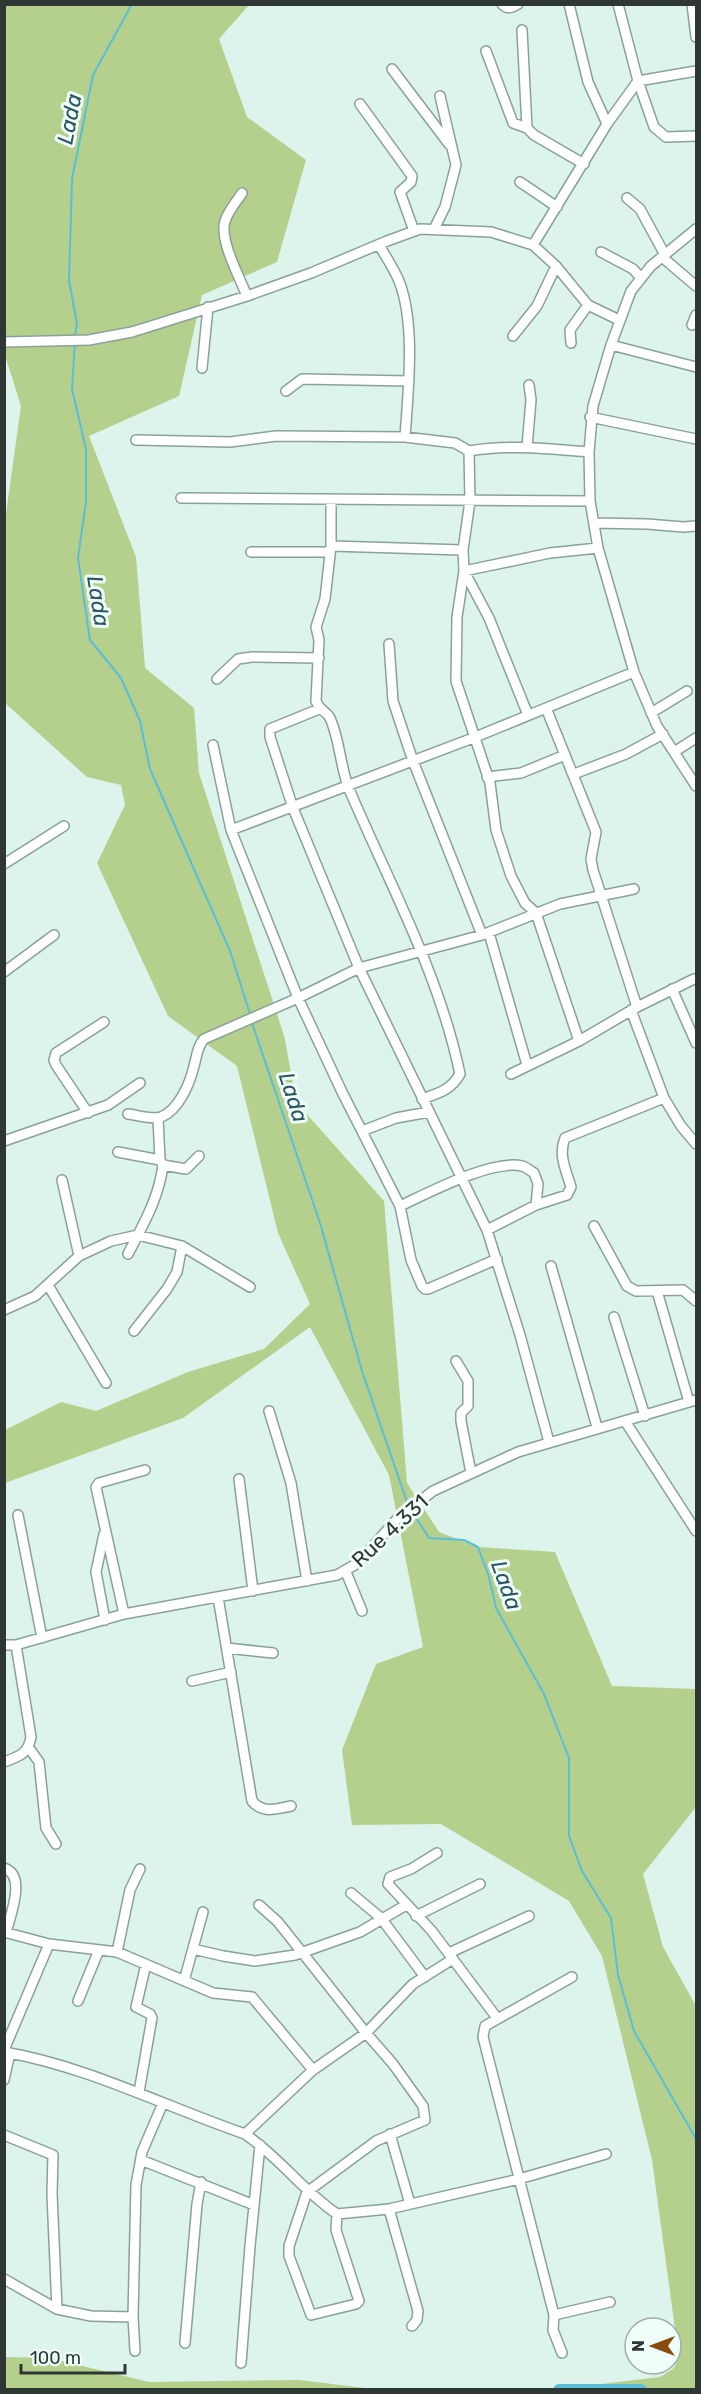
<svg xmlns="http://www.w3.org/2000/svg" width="701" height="2394" viewBox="0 0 701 2394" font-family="Rubik,sans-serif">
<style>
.green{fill:#b4d08c}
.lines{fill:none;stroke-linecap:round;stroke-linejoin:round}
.stream{stroke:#5abed9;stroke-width:2}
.river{stroke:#5abed9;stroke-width:12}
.minor-casing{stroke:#8aa199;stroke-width:12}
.minor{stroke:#fff;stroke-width:9}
.labels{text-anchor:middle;stroke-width:6;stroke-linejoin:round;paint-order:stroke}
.street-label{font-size:21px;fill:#2e3734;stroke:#f0fef9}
.water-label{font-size:22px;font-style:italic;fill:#2a5662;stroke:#f0fef9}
</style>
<rect width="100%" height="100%" fill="#dcf4eb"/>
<!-- green -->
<path class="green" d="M5,5H249L219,39L247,117L306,160L277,262L202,295L179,396L89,436L136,557L145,668L194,708L199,773L285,1039L296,1102L384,1201L407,1483L439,1532L478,1547L555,1552L612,1686L696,1689V1807L643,1874L663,1947L696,2006V2389H559L660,2377L674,2368L679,2358L652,2160L602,1956L569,1901L441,1824L352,1825L342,1750L376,1664L423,1647L389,1475L310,1327L183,1418L5,1483V1430L61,1402L96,1411L188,1372L264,1349L310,1304L278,1233L237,1066L168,1016L97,863L125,805L121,785L87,777L4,702V528L21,406L4,352Z
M5,2357L49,2358L149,2382L299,2380L373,2389H5Z"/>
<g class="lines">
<!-- stream -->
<path class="stream" d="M75,336L77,324L69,280L72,179L93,75L132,4
M75,342L72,389L86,449V501L78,558L90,640L121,678L140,721L150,769L230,951L250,1014
M252,1023L320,1223L362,1371L408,1505
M411,1510L429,1538L464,1540L478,1547L489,1577L496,1608L544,1694L569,1758V1836L582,1871L611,1918L618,1975L634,2031L696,2139"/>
<!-- river -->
<path class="river" d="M559,2390H641"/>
<defs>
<path id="minor" d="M502,4C507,10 512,8 518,4
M569,4L588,82L607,124
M618,4L638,81L654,127L666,137L696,136
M692,4L696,37
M522,30L527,128L534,135L584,164
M486,51L513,123L527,128
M392,69L449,144
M360,104L412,176L411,182L400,192L414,231
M520,182L557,207
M242,193C237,201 228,211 225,221C219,240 240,278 247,296
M627,198L640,209L665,255
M434,229L445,207L456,165L440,96
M696,229L651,266L631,291L611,345L593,406L589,452L590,501L598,548L634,672L657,726L696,786
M379,245C386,257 394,269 399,281C416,324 408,392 405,437
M533,245L607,124L638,81L696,71
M601,252L633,269L641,278
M662,257L696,286
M692,325L696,315
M513,336L537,306L556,266
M4,342L89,340L132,332L247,296L311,273L387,241L420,229L491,232L533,245L556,266L588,305L619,320
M571,343L570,330L588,305
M611,345L696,367
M202,368L208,307
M286,391L302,379L409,381
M590,417L696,439
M136,440L230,442L276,436L405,437L455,443L469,451C509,444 549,449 589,452
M527,447L531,400L529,385
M469,451L470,501L463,550L464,571L489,618L528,715
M181,498L590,501
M331,500V546L325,599L316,627L319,640L316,701C320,712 326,710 330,718C340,740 340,766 349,789C389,883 439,973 460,1074C451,1090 439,1093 422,1099
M594,523L647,524L683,527L696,526
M331,546L463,550
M251,552H330
M389,644L393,701L413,761L482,935
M217,679L238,659L252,657L319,658
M546,708L596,832L591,859L593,870L637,1007
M319,709L270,729V737L293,808L359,968L487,1230L520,1335L549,1442
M651,713L687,691
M213,745L231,830L298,998L342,1092L400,1206L411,1260L422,1286L425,1289H428L497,1259
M674,752L696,738
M574,774L626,754L663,734
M487,777L521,773L565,755
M231,830L473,738L634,672
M4,864L64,826
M489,933L527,1065
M4,972L54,935
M672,989L696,1043
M631,1010L664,1098L681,1126L696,1144
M579,1041L536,913L525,903L511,876L496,830L490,783L456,681L457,617L464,571L550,553L598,548
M511,1074L579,1041L637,1007L694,979
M88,1113L56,1065L54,1060L56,1053L104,1022
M128,1114C137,1115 152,1120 161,1117C179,1110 190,1083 194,1066C197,1056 197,1047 204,1039L298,998L359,968L482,935L560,904L634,889
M362,1131L396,1118L429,1112
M4,1141L108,1105L140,1083
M118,1152L160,1160
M163,1165L186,1169L199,1156
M62,1180L79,1256
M400,1206C428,1193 492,1159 522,1166C526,1167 531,1171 534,1173L538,1184L536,1205
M594,1226L627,1286L636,1291L683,1290L696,1301
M487,1230L536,1205L567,1195L571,1187C566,1170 558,1155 565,1138L664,1098
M128,1254C143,1225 159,1198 163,1165L160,1160L158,1118
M551,1266L597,1427
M48,1285L106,1383
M657,1291L689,1402
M4,1310L35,1296L79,1256L111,1241L138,1235L182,1246L250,1287
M614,1317L645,1416
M134,1331L167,1289L177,1272L182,1246
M456,1361L468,1381V1406L461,1413V1421L471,1473
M269,1411L291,1483L307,1581
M625,1421L696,1531
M239,1479L253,1591
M18,1515L42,1638
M104,1534L96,1572L105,1620
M346,1572L362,1611
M218,1597L252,1801C263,1814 276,1809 291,1806
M124,1614L96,1487L99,1483L145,1470
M4,1645H16L124,1614L337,1575L358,1563L397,1519L433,1491L518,1452L696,1400
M227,1648L273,1653
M192,1681L231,1672
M29,1748L39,1762L46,1828L56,1844
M4,1762C20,1756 28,1754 31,1737L16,1645
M437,1853L411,1869L390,1877L388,1884L431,1930L497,2018
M4,1868C27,1875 10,1916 6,1933
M351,1893L381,1918L425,1977
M259,1905L278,1922L366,2033L393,2064L423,2106L425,2120L376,2141L307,2192L289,2246V2256L311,2315L356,2304L359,2301L336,2230L337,2214
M416,1916L480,1884
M4,1932L49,1944L117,1952L213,1993L252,1997L313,2070
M193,1949L223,1956L255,1961L295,1955L360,1932L406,1905
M117,1952L130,1890L140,1869
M449,1953L529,1916
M184,1981L203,1912
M78,2001L99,1950
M4,2050L49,1944
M4,2052C87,2066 166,2107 245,2134C279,2157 303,2191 337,2214L389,2209L519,2179L606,2154
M4,2080L10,2053
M139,2092L152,2018L150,2014L136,2007L146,1964
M245,2134L313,2070L366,2033L413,1984L453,1959
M390,2134L410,2204
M4,2135L53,2155L52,2194L57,2309
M141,2160L254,2205
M389,2209L418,2311L417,2320L412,2326
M4,2279L57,2309L91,2316L133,2317
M554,2315L610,2302
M185,2343L197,2204L201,2182
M135,2351L133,2317L136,2185L142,2152L163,2103
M562,2353L553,2330L554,2315L483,2037L485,2026L572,1977
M241,2363L250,2246L260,2145"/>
</defs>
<!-- minor casing -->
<use href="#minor" class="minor-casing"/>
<!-- minor -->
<use href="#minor" class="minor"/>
</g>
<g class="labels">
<!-- street labels -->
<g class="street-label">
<text transform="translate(390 1531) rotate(-43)" y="7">Rue 4.331</text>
</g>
<!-- water labels -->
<g class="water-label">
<text transform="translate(69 119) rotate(-79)" y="8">Lada</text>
<text transform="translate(99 601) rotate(81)" y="8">Lada</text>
<text transform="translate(294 1097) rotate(72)" y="8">Lada</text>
<text transform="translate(507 1585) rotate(70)" y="8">Lada</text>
</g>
</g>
<!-- border -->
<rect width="701" height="2394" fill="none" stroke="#2e3734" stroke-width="12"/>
<!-- north arrow -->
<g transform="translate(653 2346) rotate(270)"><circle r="28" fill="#f0fef9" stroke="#a2aeaa" stroke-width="1.5"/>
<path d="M0-4.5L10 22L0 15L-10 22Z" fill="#8a4c0e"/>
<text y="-9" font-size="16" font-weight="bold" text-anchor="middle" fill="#2e3734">N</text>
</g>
<!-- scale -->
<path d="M21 2364v9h104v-9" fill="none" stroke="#2e3734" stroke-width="3"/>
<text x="30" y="2364" font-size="18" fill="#2e3734" stroke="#f0fef9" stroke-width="4.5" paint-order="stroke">100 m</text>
</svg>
